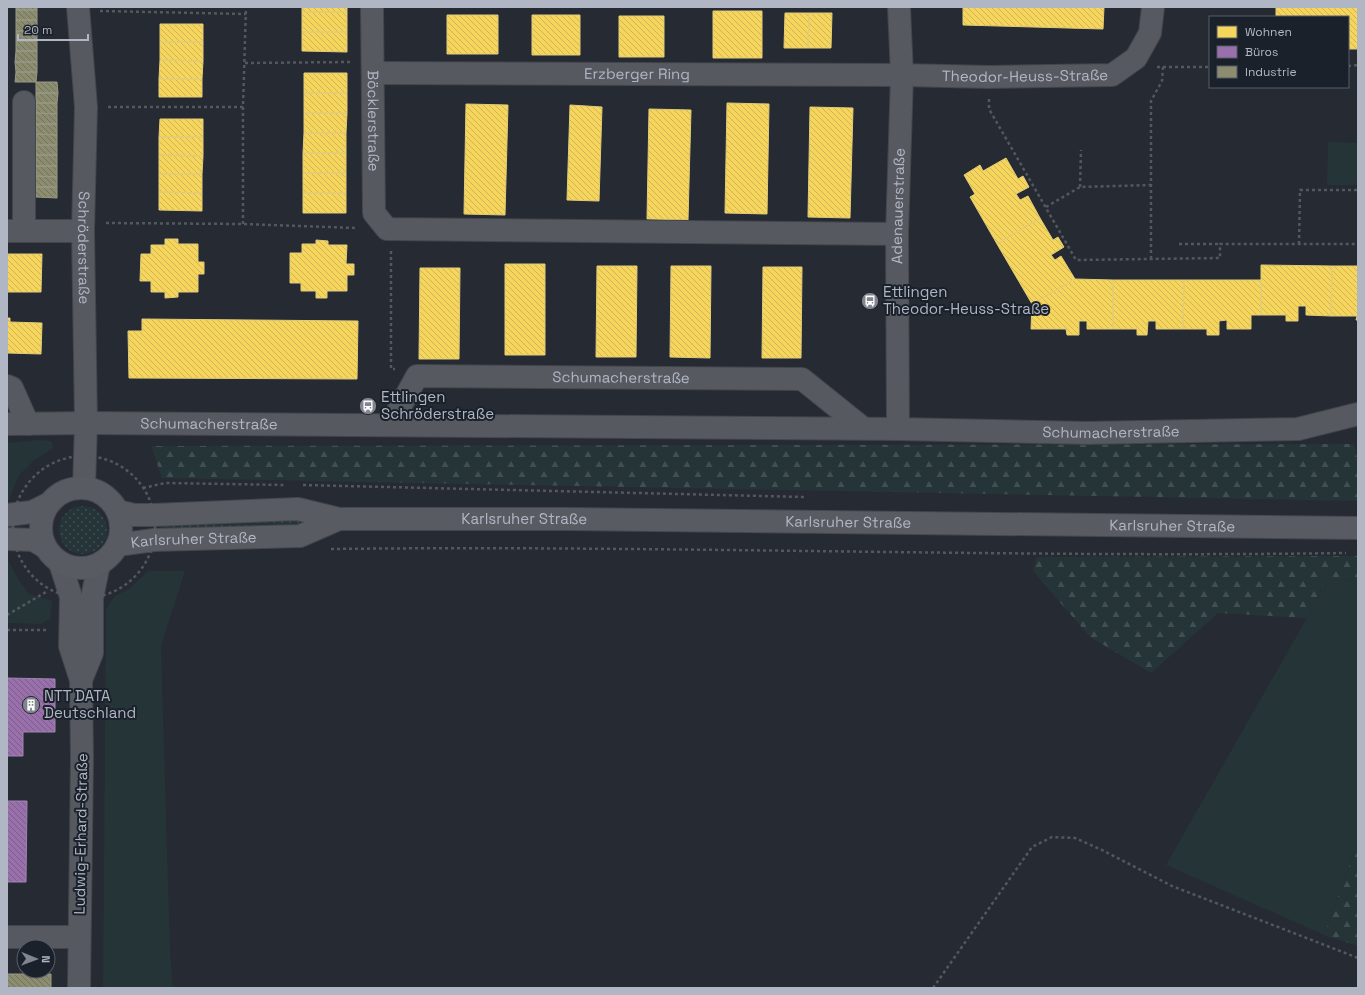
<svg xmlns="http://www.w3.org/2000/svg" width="1365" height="995" viewBox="0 0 1365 995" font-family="'Space Grotesk',sans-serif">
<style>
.grass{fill:url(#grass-dots)}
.forest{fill:url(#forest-firs)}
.green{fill:#253437}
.homes{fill:url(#homes-back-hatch);stroke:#e1cc7b}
.offices{fill:url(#offices-back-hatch);stroke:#a085b2}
.industry{fill:url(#industry-back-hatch);stroke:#979988}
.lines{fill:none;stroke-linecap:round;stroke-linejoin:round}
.minor-casing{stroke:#42454a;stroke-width:24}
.major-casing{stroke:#44474f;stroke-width:24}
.path{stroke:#53585d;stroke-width:2.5;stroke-dasharray:3 3;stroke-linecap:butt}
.minor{stroke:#565960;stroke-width:22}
.major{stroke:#585b62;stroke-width:22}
.labels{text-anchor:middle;stroke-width:4;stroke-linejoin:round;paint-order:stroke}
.street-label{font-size:15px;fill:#b0b6c3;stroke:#1b212b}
.poi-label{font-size:15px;fill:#b0b6c3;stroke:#1b212b;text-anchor:start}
</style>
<defs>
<pattern id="grass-dots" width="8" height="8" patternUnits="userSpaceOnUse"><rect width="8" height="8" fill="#253437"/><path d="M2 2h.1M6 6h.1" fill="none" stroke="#424f52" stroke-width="1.8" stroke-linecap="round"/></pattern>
<pattern id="forest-firs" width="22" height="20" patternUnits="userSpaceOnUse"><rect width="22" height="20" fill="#253437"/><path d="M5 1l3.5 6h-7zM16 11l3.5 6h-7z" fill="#424f52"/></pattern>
<pattern id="homes-back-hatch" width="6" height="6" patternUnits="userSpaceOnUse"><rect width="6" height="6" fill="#f6d55c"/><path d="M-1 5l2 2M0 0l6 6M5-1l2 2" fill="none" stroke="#cfb555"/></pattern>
<pattern id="offices-back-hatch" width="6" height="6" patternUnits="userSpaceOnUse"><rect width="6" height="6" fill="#9970ab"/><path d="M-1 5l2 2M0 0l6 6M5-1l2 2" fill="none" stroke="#7b5f89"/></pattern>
<pattern id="industry-back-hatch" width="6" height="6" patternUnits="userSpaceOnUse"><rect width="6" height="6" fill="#8c8c6e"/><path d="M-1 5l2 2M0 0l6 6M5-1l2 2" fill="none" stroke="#72725e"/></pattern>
</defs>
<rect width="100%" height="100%" fill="#262a32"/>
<!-- grass -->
<path class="grass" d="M59 530a24 24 0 1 1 48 0a24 24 0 1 1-48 0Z
M299,520V526L161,532V523Z"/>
<!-- forest -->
<path class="forest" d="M1354,444L1358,464V501L162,478L151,446Z
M1358,556V580L1326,579L1307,618L1218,613L1151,673L1090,637L1033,571L1036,557Z
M1358,841V946L1324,935Z"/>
<!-- green -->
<path class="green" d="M1328,142L1358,143V185H1327Z
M39,440L51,441L53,448L32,462L19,475L8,502H7V443Z
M7,558L18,579L29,594L52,601L50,619L41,624L7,623Z
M148,571H185L161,646L170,950L173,988H103L106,609L115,596L130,588Z
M1326,579L1358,580V841L1324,935L1166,865L1307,618Z"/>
<!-- homes -->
<path class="homes" d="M302,7H347V12H302Z
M963,7H1104L1103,29L963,25Z
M1276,7H1358V49H1348V17H1276Z
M713,11H762V58H713Z
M302,12H347V32H302Z
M785,13H809L808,48H784Z
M809,13H832L831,48H808Z
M447,15H498V54H447Z
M532,15H580V55H532Z
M619,16H664V57H619Z
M160,24H203V42H160Z
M302,32H347V52L302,51Z
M160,42H203V61L160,60Z
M160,60L203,61L202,79H159Z
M304,73H347V93H304Z
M159,79H202V97H159Z
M304,93H347V113H304Z
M727,103L769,104L767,214L725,213Z
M466,104L508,105L505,215L464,214Z
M570,105L602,107L599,201L567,200Z
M810,107L853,108L850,218L808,217Z
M649,109L691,110L688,220L647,219Z
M304,113H347L346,133H304Z
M160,119H203V137H159Z
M304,133H346V153H303Z
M159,137H203V156L159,155Z
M303,153H346V173H303Z
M159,155L203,156L202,174H159Z
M1006,158L1018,179L1023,176L1029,187L1016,194L1020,200L1028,196L1040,218L997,244L970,197L975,194L964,175L980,165L983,171Z
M303,173H346V193H303Z
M159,174H202V193L159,192Z
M159,192L202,193V211L159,210Z
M303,193H346V213H303Z
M1040,218L1053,240L1058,237L1064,247L1051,255L1055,260L1061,256L1075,279L1032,304L997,244Z
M165,239H178V244H198V262H204V274H198V292H178V297L165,298V292H151V281H140L141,254H151V245H165Z
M316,240L328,241V245H347L346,264H354V275H347V291H327V298H316V291H301V283H290V253H302V244H316Z
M7,254H42L41,292H7Z
M505,264H545V355H505Z
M1261,265L1332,266L1331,316L1306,315V306H1298V321H1286V315H1261Z
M597,266H637L636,357H596Z
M671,266H711L710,358L670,357Z
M1332,266H1358V320H1356L1357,316H1331Z
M763,267H802L801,358H762Z
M420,268H460L459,359H419Z
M1075,279L1113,280V329H1087V321H1079V335H1067L1066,329H1031L1032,304Z
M1113,280H1184L1183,329H1156V321H1148L1147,335H1137V329H1113Z
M1184,280H1261V315H1251V329H1227V320L1219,321V335H1207V329H1183Z
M7,318H10V322L42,323L41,354L7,353Z
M142,319L358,321L357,379L129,378L128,331H142Z"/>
<!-- offices -->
<path class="offices" d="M7,678L55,679V732H23V756H7Z
M7,801H27L26,882H7Z"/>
<!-- industry -->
<path class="industry" d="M16,7H37V10H16Z
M16,10H37V20H16Z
M16,20H37V31H16Z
M16,31H37V41H16Z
M16,41H37V51H16Z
M16,51H37V62H15Z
M15,62H37V72H16Z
M16,72H37L36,82H15Z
M36,82H57L58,93H36Z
M36,93H58L57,103H36Z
M36,103H57V114L36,113Z
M36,113L57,114V124H36Z
M36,124H57V135L36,134Z
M36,134L57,135V145H36Z
M36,145H57V155H36Z
M36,155H57V166H36Z
M36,166H57V177L36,176Z
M36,176L57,177V187H35Z
M35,187H57V198L36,197Z
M7,974H51V988H7Z"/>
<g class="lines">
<defs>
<g id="minor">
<path id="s1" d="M78,7L86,107L83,231L86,423L84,488"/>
<path id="s2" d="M372,7L374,213L387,229L897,234"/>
<path id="s3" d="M373,73L902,75L989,77L1112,75L1136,58L1150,33L1153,7"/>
<path d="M24,102V231"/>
<path d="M7,231H83"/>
<path d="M7,386L12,388L28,424"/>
<path id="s4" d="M7,424L86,423L898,429L1087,433L1298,429L1358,414"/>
<path id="s5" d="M390,425L417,376L802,379L863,428"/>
<path id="s6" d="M898,429L897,234L902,75L899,7"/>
<path d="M60,563L71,597L70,646L81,680L82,759L79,988"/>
<path d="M81,680L92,653V598L99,564"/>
<path d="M7,937H79"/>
</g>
<g id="major">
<circle cx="81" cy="528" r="40"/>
<path id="s7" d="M117,511L134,515H154L298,509L339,519H568L1358,528"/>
<path d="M7,515L32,512L48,504"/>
<path d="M7,539L33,540L45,547"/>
<path id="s8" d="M117,545L154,540L300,536L339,519"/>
</g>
</defs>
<!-- minor casing -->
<use href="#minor" class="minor-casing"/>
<!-- major casing -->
<use href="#major" class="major-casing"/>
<!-- path -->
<path class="path" d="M100,11L246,14
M245,63L350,62
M1348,66L1358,65
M1157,67H1210
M989,99V109L1076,260L1220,258V244H1358
M108,107H243
M1080,187L1081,150
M1046,207L1080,187L1151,185
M106,223L243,224L356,228
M243,224V107L246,7
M1179,244H1220
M1299,244L1300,190H1358
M391,251V369H395
M1151,259V101L1162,81L1163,67
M13 527a71 71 0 1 1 142 0a71 71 0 1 1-142 0Z
M303,485L804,497
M143,488L165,483L286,485
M331,549C669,545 1008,558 1346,553
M7,615L46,592
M7,630H48
M933,988L1032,847L1052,837L1075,838L1102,850L1172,886L1358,958"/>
<!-- minor -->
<use href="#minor" class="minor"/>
<!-- major -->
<use href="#major" class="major"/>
</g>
<!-- icons -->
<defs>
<symbol id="bus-disc" viewBox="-11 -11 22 22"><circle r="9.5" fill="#808590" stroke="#1b212b"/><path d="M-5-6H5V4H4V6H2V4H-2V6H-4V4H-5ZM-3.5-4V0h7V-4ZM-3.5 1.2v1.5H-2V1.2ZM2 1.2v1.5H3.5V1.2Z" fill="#fff"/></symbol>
<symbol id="building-disc" viewBox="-11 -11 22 22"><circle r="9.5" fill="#808590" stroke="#1b212b"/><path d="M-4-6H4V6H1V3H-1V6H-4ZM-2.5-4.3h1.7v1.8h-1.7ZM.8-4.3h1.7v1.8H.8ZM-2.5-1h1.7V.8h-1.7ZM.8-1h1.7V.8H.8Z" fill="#fff"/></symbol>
</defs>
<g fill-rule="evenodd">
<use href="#bus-disc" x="860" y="291" width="20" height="20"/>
<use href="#bus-disc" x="358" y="396" width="20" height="20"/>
<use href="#building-disc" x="21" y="695" width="20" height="20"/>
</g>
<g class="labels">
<!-- street labels -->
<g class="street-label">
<text dy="5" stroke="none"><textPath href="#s3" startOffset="264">Erzberger Ring</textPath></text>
<text dy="5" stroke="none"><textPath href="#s3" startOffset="652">Theodor-Heuss-Straße</textPath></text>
<text dy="5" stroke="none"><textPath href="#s2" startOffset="114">Böcklerstraße</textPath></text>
<text dy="5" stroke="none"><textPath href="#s6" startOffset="223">Adenauerstraße</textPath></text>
<text dy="5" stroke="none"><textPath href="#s1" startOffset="241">Schröderstraße</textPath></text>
<text dy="5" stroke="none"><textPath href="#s5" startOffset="260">Schumacherstraße</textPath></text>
<text dy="5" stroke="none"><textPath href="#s4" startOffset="202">Schumacherstraße</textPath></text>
<text dy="5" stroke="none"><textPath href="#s4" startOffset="1104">Schumacherstraße</textPath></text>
<text dy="5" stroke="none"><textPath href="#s7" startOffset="409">Karlsruher Straße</textPath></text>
<text dy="5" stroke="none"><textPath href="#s7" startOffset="733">Karlsruher Straße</textPath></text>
<text dy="5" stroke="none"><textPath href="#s7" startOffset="1057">Karlsruher Straße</textPath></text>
<text dy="5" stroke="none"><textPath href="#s8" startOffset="77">Karlsruher Straße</textPath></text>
<text transform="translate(81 834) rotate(-89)" y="5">Ludwig-Erhard-Straße</text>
</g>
<!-- poi labels -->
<g class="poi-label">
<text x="883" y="297">Ettlingen<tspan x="883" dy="17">Theodor-Heuss-Straße</tspan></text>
<text x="381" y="402">Ettlingen<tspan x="381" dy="17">Schröderstraße</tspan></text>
<text x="44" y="701">NTT DATA<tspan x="44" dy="17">Deutschland</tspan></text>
</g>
</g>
<!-- border -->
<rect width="1365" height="995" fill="none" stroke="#b0b6c3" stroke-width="16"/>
<!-- legend -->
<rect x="1209" y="16" width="140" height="72" fill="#1b212b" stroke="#575d68"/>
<rect x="1217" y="26" width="20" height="12" fill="#f6d55c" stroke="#575d68"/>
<text x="1245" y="36" font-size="12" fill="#b0b6c3">Wohnen</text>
<rect x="1217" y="46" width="20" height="12" fill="#9970ab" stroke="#575d68"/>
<text x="1245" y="56" font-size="12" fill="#b0b6c3">Büros</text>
<rect x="1217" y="66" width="20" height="12" fill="#8c8c6e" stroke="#575d68"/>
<text x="1245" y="76" font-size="12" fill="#b0b6c3">Industrie</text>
<!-- north arrow -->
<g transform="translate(36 959) rotate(91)"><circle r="19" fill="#1b212b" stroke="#575d68"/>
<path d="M0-3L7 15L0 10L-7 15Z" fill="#808590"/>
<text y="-6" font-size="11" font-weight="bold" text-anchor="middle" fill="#b0b6c3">N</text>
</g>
<!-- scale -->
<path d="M18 34v6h70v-6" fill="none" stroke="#b0b6c3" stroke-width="2"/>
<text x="24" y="34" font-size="12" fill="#b0b6c3" stroke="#1b212b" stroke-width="3" paint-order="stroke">20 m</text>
</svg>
